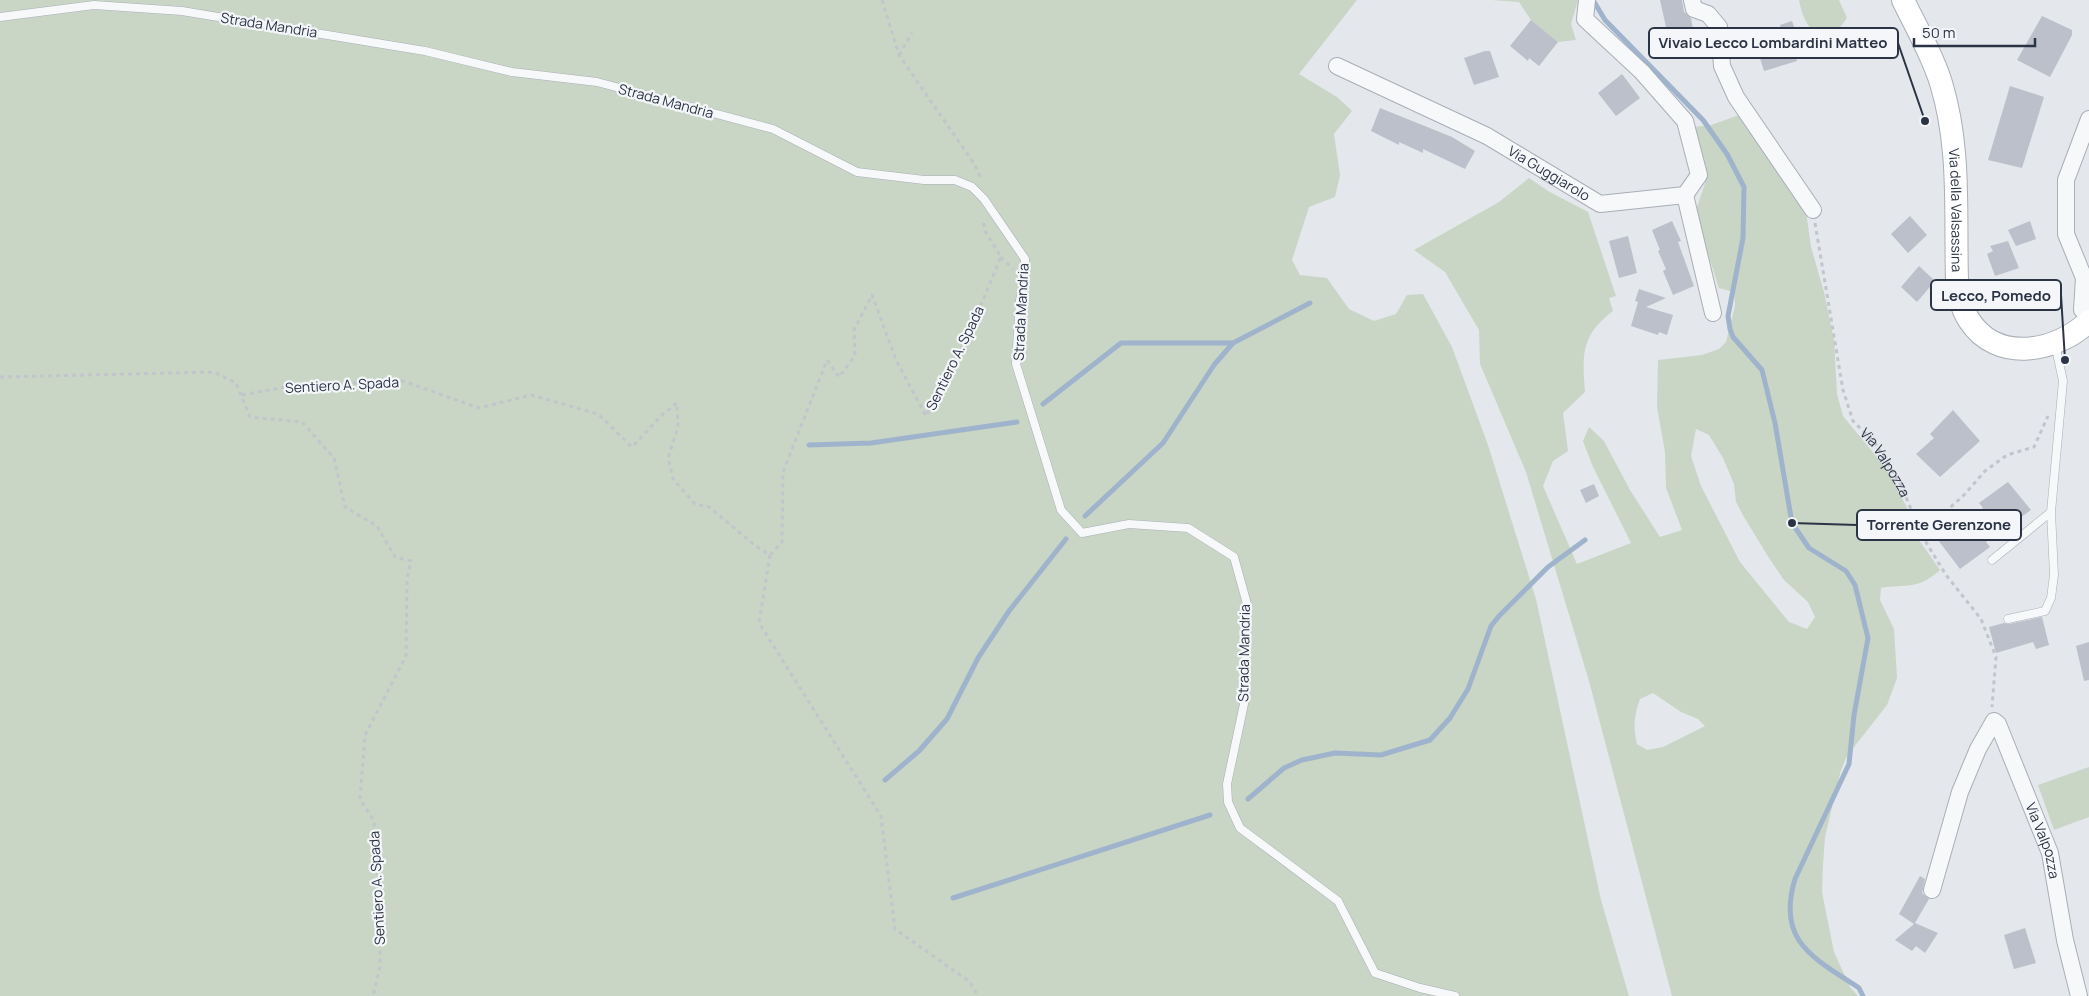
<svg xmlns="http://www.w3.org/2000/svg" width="2089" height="996" viewBox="0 0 2089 996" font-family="Manrope,sans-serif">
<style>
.green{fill:#c9d6c5;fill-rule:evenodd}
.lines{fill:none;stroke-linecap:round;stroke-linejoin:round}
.stream{stroke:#9fb4cc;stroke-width:5}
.building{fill:#bbc0ca}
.lane-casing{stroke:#a9aeb7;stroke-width:9}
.street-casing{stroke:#a9aeb7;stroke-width:18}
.secondary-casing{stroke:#a9aeb7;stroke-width:24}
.path{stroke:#c2c5cb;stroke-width:3;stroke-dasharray:4 4;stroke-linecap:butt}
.lane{stroke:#f7f8fa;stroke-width:8}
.street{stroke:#f7f8fa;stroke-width:16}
.secondary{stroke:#fff;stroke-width:22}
.labels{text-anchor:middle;stroke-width:4.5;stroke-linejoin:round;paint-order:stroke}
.street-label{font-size:14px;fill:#2b3445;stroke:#f4f6f9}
.leader{fill:none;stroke:#2b3445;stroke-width:2}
.callout-dot{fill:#2b3445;stroke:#f4f6f9;stroke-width:2}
.callout{fill:#f4f6f9;stroke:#2b3445;stroke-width:2}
.callout-label{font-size:15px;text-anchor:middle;font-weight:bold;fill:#2b3445}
</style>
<rect width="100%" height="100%" fill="#e4e7ec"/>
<!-- green -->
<path class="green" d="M0,0H1357L1299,74L1337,97L1352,111L1334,134L1340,175L1335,197L1309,207L1292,260L1300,275L1327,278L1349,309L1374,321L1396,314L1407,295L1423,294L1452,347L1488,445L1536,599L1601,900L1629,996H0Z
M1492,0H1578L1571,24L1576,40L1558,42L1531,20L1519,2Z
M1799,0H1839L1847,18L1829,42C1810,32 1803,21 1799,0Z
M1742,114L1805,204L1811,247L1824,292L1834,340L1837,394L1843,416L1885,467L1910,513L1919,540L1940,570C1920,588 1910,585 1886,587L1881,588L1880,600L1894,629L1897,678L1887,705L1847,756L1841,770L1825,837L1823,865L1822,892L1834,952L1850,987L1858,996H1672L1589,681L1526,472L1480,364L1479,330L1445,272L1414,250L1499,202L1529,178L1548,191L1588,212L1616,296L1609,298L1613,311C1581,335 1582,355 1585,392L1563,413L1568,451L1553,461L1543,486L1577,564L1631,543L1593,467L1583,441L1589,427L1604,441L1630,490L1660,537L1682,530L1666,488L1665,452L1657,407L1658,360L1702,355L1719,349L1726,342L1735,306L1734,292L1719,288L1695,213L1706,180V166L1693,127L1711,125ZM1696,429L1709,435L1723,458L1734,484L1736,502L1744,517L1769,558L1784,580L1808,602L1815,617L1807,629L1789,622L1740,562L1701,486L1691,456ZM1653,693L1681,712L1698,719L1705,726L1663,747L1647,750L1637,744C1633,727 1634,715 1640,699Z
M2089,767V817L2054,830L2038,785Z"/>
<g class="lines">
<!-- stream -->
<path class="stream" d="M1593,0L1605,20L1703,120L1727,154L1744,187L1743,238L1728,316L1730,329L1733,337L1762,370L1775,423L1792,523L1809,548L1846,571L1855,585L1868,638L1854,715L1849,764L1795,879C1776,942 1814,958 1859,988L1863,996
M1043,404L1121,343H1233
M809,445L871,443L1017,422
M1085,516L1163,443L1214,365L1233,343L1310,303
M885,780L919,751L947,719L978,658L1009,611L1066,539
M1248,799L1284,768L1302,760L1335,753L1381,755L1430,740L1450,718L1468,689L1491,626L1499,616L1548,567L1585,540
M953,898L1210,815"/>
</g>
<!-- building -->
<path class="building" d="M1660,0H1682L1684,12L1691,18L1695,41L1670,45Z
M2042,16L2072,30V35L2050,77L2017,60Z
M1531,20L1558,42L1539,66L1529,58L1528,61L1510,46Z
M1792,21L1797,35L1801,34L1805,48L1794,52L1797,61L1764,71L1754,38L1781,30L1780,25Z
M1485,51H1490L1499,77L1474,85L1464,58Z
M1622,74L1640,98L1616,116L1598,93Z
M2010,86L2044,97L2022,168L1988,160Z
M1380,108L1452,137L1475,151L1465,169L1423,149V153L1399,142V145L1371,131Z
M1910,216L1927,235L1908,253L1891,234Z
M1672,221L1681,241L1678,242L1694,286L1673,295L1663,271L1666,269L1658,251L1660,250L1652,230Z
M2030,221L2036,239L2016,246L2008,230Z
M1628,236L1637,273L1619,278L1609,241Z
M2008,241L2019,268L1995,276L1987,254L1993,251L1990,246Z
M1919,266L1935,281L1917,302L1901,287Z
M1639,289L1666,298L1646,307L1673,315L1667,335L1659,332L1658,335L1631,326L1638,302L1635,301Z
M1953,410L1980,441L1940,477L1916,454L1934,438L1930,434Z
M2008,482L2031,510L1986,542L1990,547L1960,569L1938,540L1983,508L1979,503Z
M1594,484L1599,496L1586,503L1580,490Z
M2042,617L2049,645L2036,649L2033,642L1996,653L1989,627L2004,623L2009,624Z
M2089,642V680L2084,681L2076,646Z
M1920,876L1925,879L1922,893L1929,899L1915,923L1938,933L1925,953L1916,946L1912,951L1895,940L1914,924L1899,914Z
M2025,928L2036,963L2014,969L2004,935Z"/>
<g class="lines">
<defs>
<path id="lane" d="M0,17L94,5L182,11L425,51L512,72L597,82L773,129L857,172L924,180H955L972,187L984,199L1025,259V281L1020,300L1016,364L1061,510L1082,533L1129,524L1188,528L1234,557L1247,604L1244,704L1227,784L1228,802L1240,828L1338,901L1375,973L1420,988L1455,996
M1992,560L2051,512
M2008,619L2045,611L2051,598L2054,575L2051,512L2063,381L2055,344"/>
<g id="street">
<path d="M1692,0L1694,9L1708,14L1719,27L1722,66L1736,97L1813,210"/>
<path id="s2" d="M1337,66L1487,136L1600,204L1685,195L1699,175L1685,121L1642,72L1585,19L1587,0"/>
<path d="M2089,119L2066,180V234L2084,278L2082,310L2089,316"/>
<path d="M1685,195L1713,313"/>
<path id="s3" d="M1932,890L1960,792L1978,749L1994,721L1998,724L2050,853L2065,940L2079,996"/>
</g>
<g id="secondary">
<path id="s4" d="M1903,0C1916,27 1932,54 1941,83C1961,148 1955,214 1957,280C1959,294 1961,308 1969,320C1997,364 2057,352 2089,321"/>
</g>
</defs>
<!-- lane casing -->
<use href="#lane" class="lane-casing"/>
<!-- street casing -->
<use href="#street" class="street-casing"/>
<!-- secondary casing -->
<use href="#secondary" class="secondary-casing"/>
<!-- path -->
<g class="path">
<path d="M882,0L899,55L975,165L981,179"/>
<path d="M899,55L912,33"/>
<path id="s1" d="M1815,223L1843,390L1853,421L1875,443L1902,487L1921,534L1946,575L1981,619L1996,657L1992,707"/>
<path d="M1001,257L1013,269"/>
<path d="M0,377L214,372L236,383L250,417L302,422L334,458L345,507L377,526L395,557L411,561L407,579L406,656L365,735L360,799L374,821L380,910V966L373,996"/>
<path d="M242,395L296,385L403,381L479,408L531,395L598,414L632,447L663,414L677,403L678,427L668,458L673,479L695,504L709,507L757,547L770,555L782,542L783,472L827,360L839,377L855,356L854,330L872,295L896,360L926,416L966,340L1001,257L985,231L983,219"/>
<path d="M1921,534L1964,495L1985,471L2007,455L2034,447L2048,416"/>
<path d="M770,555L759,623L881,816L895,929L970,982L978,996"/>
</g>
<!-- lane -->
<use href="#lane" class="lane"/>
<!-- street -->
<use href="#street" class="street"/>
<!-- secondary -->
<use href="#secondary" class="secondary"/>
</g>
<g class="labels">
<!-- street labels -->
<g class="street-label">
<text transform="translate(269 25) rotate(9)" y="5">Strada Mandria</text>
<text transform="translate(666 101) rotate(15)" y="5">Strada Mandria</text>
<text dy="5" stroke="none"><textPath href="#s2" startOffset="238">Via Guggiarolo</textPath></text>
<text dy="5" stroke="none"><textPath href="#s4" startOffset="220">Via della Valsassina</textPath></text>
<text transform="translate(1021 312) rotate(-87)" y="5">Strada Mandria</text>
<text transform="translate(955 358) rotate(-64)" y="5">Sentiero A. Spada</text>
<text transform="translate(342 385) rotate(-3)" y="5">Sentiero A. Spada</text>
<text dy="5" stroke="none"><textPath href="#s1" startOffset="255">Via Valpozza</textPath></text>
<text transform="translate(1244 653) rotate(-89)" y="5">Strada Mandria</text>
<text dy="5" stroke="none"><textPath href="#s3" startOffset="311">Via Valpozza</textPath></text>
<text transform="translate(377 888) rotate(-93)" y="5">Sentiero A. Spada</text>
</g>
</g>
<!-- callouts -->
<path class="leader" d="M1925 121L1898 43M2065 360L2061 295M1792 523L1857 525"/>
<g class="callout-dot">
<circle cx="1925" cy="121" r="5"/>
<circle cx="2065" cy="360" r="5"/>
<circle cx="1792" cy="523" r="5"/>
</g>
<g class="callout">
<rect x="1649" y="28" width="249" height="30" rx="5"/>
<rect x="1931" y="280" width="130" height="30" rx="5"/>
<rect x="1857" y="510" width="164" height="30" rx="5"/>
</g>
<g class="callout-label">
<text x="1773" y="48">Vivaio Lecco Lombardini Matteo</text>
<text x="1996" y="301">Lecco, Pomedo</text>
<text x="1939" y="530">Torrente Gerenzone</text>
</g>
<!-- scale -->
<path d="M1914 38v8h121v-8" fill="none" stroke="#2b3445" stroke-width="2.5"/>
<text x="1922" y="38" font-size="15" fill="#2b3445" stroke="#f4f6f9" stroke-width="4" paint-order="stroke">50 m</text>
</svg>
